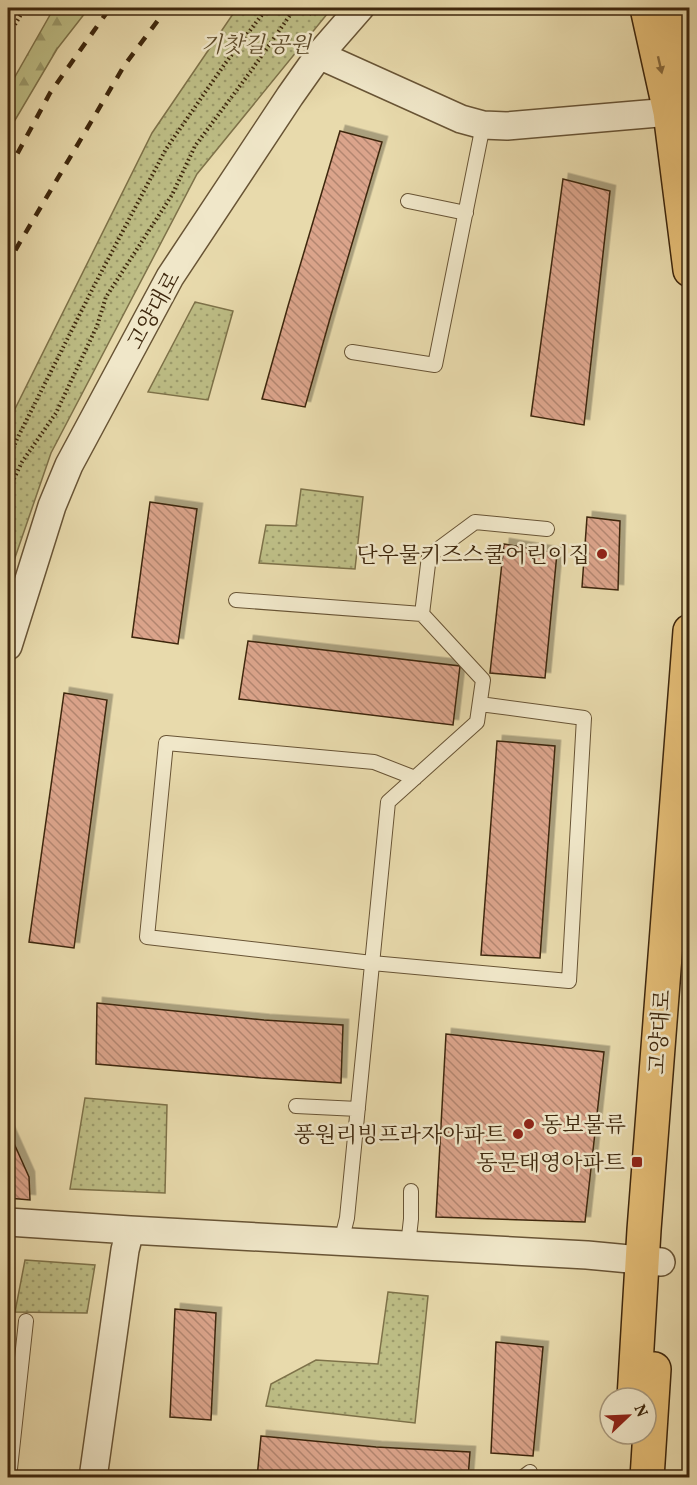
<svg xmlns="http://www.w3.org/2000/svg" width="697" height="1485" viewBox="0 0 697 1485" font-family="Vollkorn,'Noto Serif KR',serif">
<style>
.forest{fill:url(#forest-firs);stroke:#7e7249;stroke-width:1.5}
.park{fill:url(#park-dots);stroke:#7e7249;stroke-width:1.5}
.building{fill:url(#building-back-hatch);stroke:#3e270d;stroke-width:1.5;filter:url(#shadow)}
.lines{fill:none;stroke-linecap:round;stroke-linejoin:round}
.service-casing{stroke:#685435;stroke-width:16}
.minor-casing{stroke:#685435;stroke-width:30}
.primary-casing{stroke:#3e270d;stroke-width:36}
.path{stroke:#3e270d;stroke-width:4;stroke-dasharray:1.5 3;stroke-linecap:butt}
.service{stroke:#f0e7c9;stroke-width:14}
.minor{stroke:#f0e7c9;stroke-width:27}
.primary{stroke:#e4bd76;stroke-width:33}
.rail{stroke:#3e270d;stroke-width:4.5;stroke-dasharray:10 10;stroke-linecap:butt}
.oneway{fill:#896a3c}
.poi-dot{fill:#8f2418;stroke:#f0e7c9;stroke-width:2}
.labels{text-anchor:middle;stroke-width:5;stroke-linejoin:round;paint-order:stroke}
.park-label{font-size:22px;font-style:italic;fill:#5e4c2b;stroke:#f0e7c9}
.street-label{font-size:22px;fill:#3e270d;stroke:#f0e7c9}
.poi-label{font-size:22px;fill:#3e270d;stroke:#f0e7c9;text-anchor:end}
</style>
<defs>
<pattern id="forest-firs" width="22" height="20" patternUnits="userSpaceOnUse" patternTransform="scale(1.5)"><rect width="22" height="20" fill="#bdbd85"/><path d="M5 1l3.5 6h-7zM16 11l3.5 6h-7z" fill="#9b9a6b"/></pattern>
<pattern id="park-dots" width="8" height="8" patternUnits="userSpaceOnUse" patternTransform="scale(1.5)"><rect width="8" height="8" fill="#bdbd85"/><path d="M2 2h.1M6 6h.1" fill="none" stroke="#9b9a6b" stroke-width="1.8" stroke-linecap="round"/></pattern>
<pattern id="building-back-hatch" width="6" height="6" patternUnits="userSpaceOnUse" patternTransform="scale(1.5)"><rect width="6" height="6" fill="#dba48b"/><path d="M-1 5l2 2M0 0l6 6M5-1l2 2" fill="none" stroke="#b38670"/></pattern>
<filter id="shadow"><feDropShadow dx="5.5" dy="-5.5" stdDeviation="0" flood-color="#0004"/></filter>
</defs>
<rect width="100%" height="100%" fill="#e8daac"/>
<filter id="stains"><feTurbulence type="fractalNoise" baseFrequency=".00333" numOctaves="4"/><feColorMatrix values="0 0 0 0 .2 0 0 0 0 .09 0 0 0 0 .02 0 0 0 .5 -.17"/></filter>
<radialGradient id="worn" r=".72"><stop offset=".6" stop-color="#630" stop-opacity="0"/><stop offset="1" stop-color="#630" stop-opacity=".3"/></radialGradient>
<!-- forest -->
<path class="forest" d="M54,8H89L57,49L8,132V89Z"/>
<!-- park -->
<path class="park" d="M237,8H332L197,174L51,453L8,578V423L152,133Z
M195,302L233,311L208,400L148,392Z
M301,489L363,497L355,569L259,563L266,525L296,526Z
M85,1098L167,1105L165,1193L70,1189Z
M25,1260L95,1265L87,1313L15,1312Z
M388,1292L428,1296L415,1423L266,1406L271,1384L316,1360L378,1364Z"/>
<!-- building -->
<path class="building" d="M340,131L382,142L331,315L305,407L262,399L288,306Z
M563,179L610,191L584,425L531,416Z
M150,502L197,509L178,644L132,637Z
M587,517L620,521L618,590L582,587Z
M504,544L557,553L545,678L490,673Z
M248,641L460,666L453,725L239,699Z
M64,693L107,700L74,948L29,942Z
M497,741L555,746L540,958L481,955Z
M97,1003L264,1020L343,1025L341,1083L261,1078L96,1064Z
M446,1034L604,1052L585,1222L436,1217Z
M8,1130L29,1177L30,1200L8,1198Z
M175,1309L216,1313L211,1420L170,1417Z
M496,1342L543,1347L533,1456L491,1453Z
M261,1436L376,1447L470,1452L468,1478H257Z"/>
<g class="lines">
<defs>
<path id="service" d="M408,201L466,213
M352,352L435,365L483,125
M236,600L422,614
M415,778L374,762L166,743L147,937L372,963L569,981L584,718L480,704
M296,1106L358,1109
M341,1242L347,1218L388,802L477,722L483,680L422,614L429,556L475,522L547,529
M408,1245L411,1219V1191
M9,1478L26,1321
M522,1478L530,1472"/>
<path id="minor" d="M319,55L461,119L483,125L507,126L670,112
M8,646L52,506L69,465L170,277L290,96L319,55L360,8
M8,1222L130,1230L587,1255L661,1262
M93,1478L125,1250L130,1230"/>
<path id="primary" d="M647,8L670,112L690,270
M673,8L681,36L690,95
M634,1398L644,1230L690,631
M647,1478L654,1369"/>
</defs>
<!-- service casing -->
<use href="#service" class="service-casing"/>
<!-- minor casing -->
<use href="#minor" class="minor-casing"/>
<!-- primary casing -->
<use href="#primary" class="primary-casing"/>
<!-- path -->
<path class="path" d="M303,8L313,15
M8,36L25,8
M8,461L17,439L94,286L166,149L224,65L267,8
M8,491L22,462L56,413L97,326L106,297L172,195L195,146L251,71L295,8"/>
<!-- service -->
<use href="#service" class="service"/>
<!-- minor -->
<use href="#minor" class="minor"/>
<!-- primary -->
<use href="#primary" class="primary"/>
<!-- rail -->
<path class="rail" d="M8,171L50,93L110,8
M8,269L16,249L124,66L167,8"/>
</g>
<!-- one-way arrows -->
<defs><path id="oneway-solid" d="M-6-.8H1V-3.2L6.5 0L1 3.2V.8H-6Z" transform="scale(1.5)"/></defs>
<use class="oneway" href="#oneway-solid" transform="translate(660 65) rotate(77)"/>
<!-- markers -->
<g class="poi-dot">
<circle cx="602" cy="554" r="6"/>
<circle cx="529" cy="1124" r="6"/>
<circle cx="518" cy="1134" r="6"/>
<rect x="631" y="1156" width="12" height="12" rx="3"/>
</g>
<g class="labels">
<!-- park labels -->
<g class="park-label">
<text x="256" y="52">기찻길 공원</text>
</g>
<!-- street labels -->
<g class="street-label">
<text transform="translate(153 310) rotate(-61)" y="8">고양대로</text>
<text transform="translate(659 1032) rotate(-86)" y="8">고양대로</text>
</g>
<!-- poi labels -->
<g class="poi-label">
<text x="590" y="562">단우물키즈스쿨어린이집</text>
<text x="541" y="1132" text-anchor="start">동보물류</text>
<text x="506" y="1142">풍원리빙프라자아파트</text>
<text x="625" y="1170">동문태영아파트</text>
</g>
</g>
<!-- margin -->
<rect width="697" height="1485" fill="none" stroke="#e8daac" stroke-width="30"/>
<rect x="9" y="9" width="679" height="1467" fill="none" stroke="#3e270d" stroke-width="3"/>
<rect x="15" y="15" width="667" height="1455" fill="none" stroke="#3e270d" stroke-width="1.5"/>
<!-- north arrow -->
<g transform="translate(628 1416) rotate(67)"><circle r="28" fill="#f0e7c9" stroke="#a99a7e" stroke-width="1.5"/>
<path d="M0-4.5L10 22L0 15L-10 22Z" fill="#8f2418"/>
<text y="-9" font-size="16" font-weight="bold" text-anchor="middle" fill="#3e270d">N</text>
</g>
<rect width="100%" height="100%" filter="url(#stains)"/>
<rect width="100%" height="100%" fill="url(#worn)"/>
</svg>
